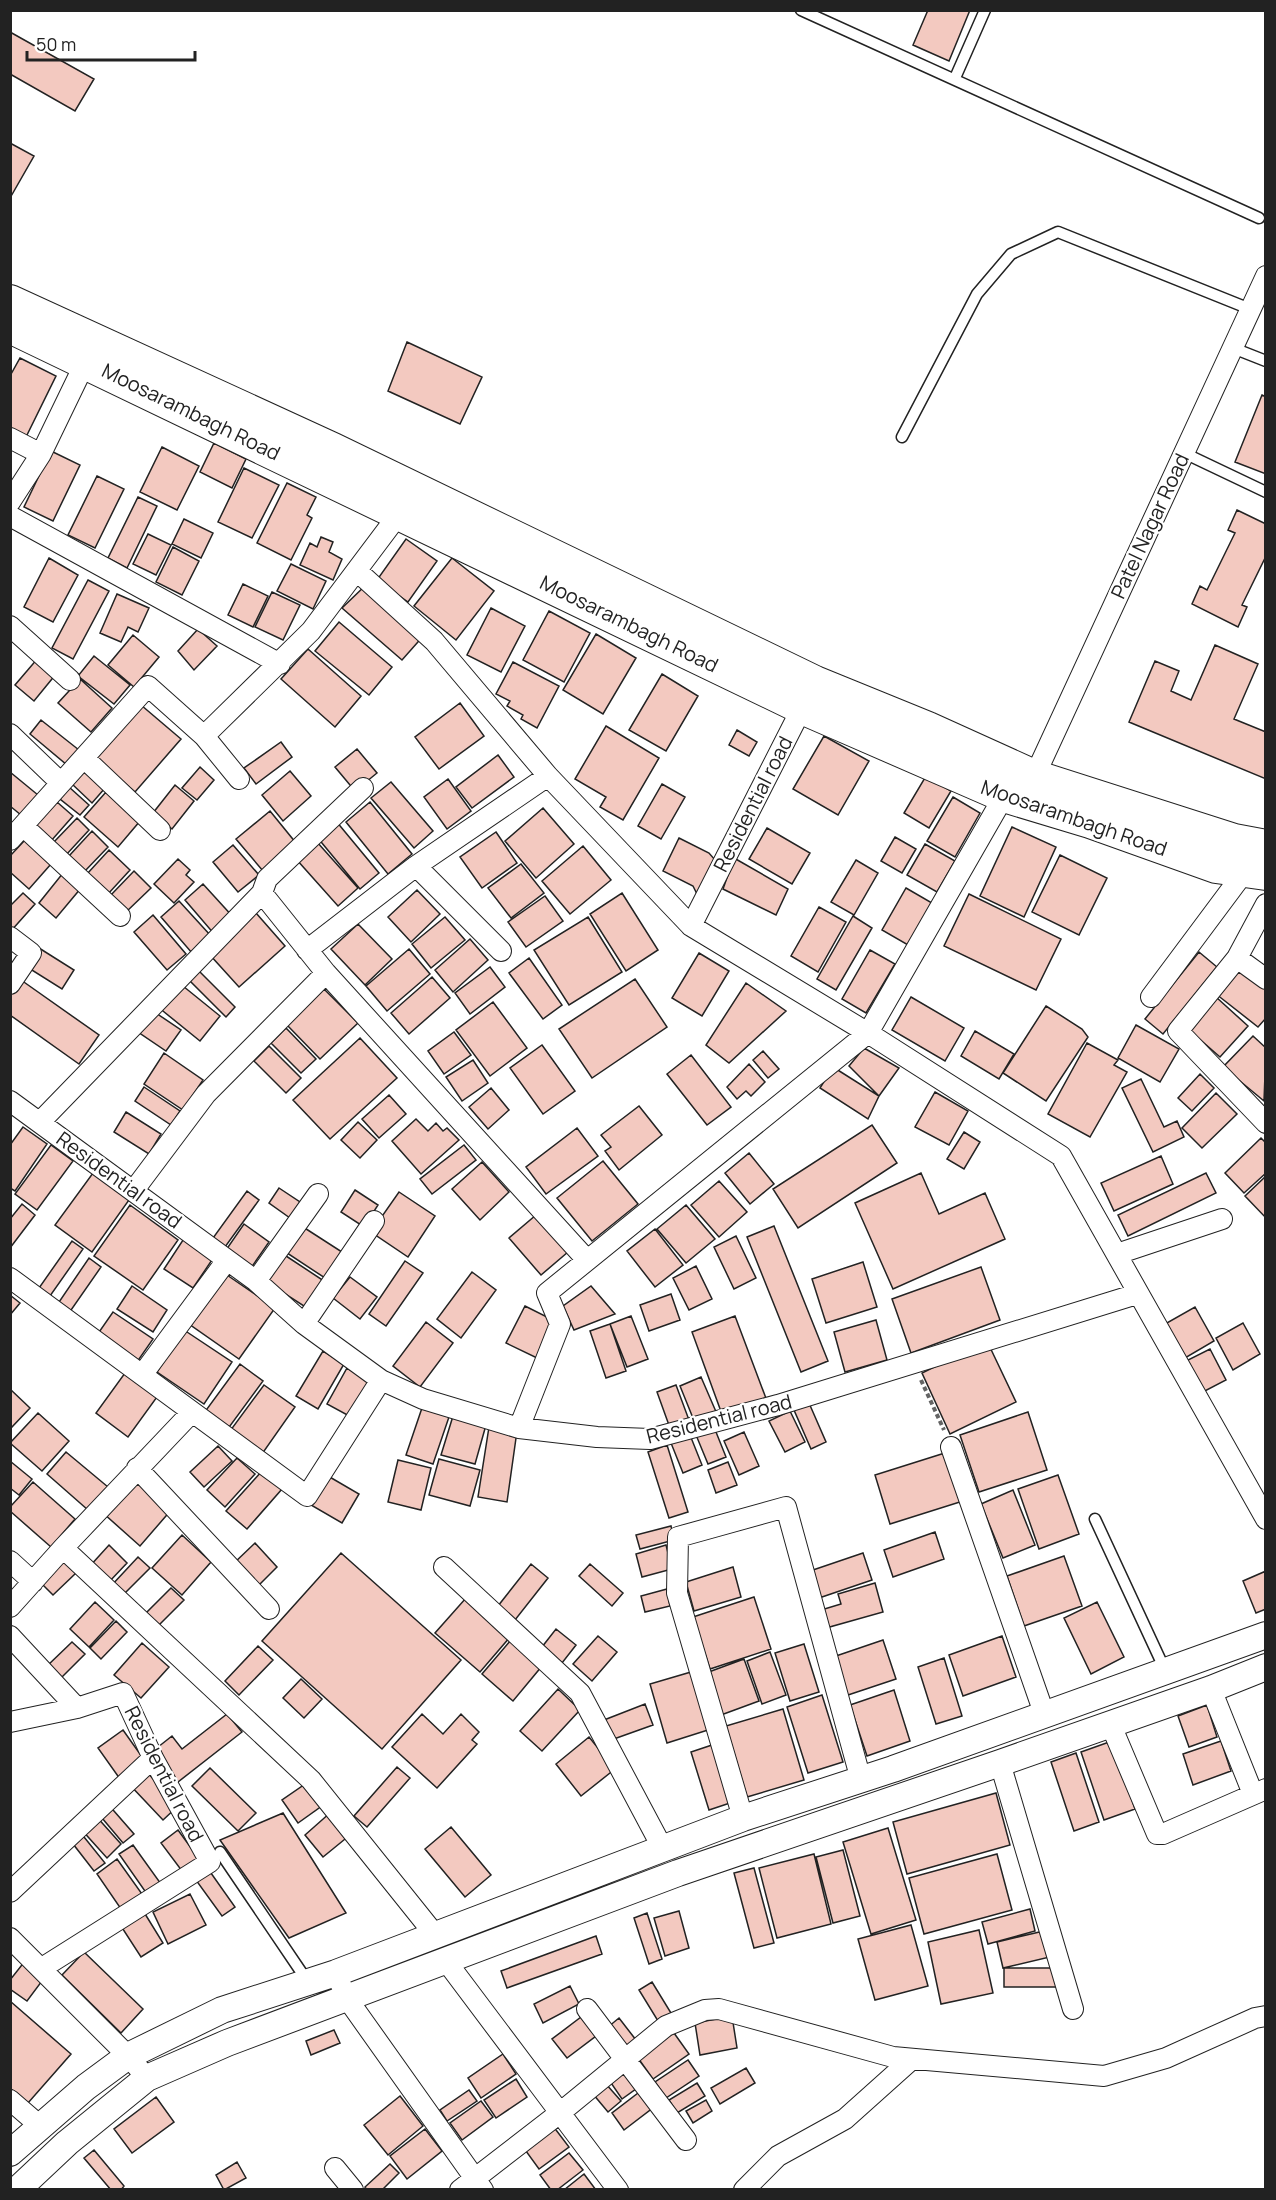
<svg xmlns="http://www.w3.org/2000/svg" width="1276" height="2200" viewBox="0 0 1276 2200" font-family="Manrope,sans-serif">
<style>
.building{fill:#f3c9c0;stroke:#222;stroke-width:1.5}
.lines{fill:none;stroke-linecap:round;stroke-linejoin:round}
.service-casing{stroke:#222;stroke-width:13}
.minor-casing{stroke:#222;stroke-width:22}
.tertiary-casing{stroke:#222;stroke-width:28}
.primary-casing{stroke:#222;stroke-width:34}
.path{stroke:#646464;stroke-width:4;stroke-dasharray:4.5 3;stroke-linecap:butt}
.service{stroke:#fff;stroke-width:10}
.minor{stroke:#fff;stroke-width:20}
.tertiary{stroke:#fff;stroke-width:26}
.primary{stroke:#fff;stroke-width:32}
.labels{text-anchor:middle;stroke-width:4.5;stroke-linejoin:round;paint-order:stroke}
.street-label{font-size:20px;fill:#222;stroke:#fff}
</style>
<rect width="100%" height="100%" fill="#fff"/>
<!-- building -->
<path class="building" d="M928,10H970L949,61L913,45Z
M10,32L94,79L75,111L10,74Z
M10,143L34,156L10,198Z
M407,342L482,377L460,424L388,391Z
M20,358L56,376L25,439L10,432V376Z
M1262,395L1266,397V474L1235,462Z
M214,443L246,459L232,488L200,472Z
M162,447L199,466L177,510L140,492Z
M51,451L80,465L53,521L24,507Z
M244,468L279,485L252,538L218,522Z
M97,476L124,489L95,548L68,535Z
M287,483L316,497L307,515L312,518L291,560L257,543Z
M138,497L157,506L127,568L108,558Z
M1237,510L1266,524V556L1242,605L1247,607L1238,627L1192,604L1200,586L1207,590L1235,533L1228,530Z
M184,519L213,533L201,558L172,544Z
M148,534L171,545L156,575L133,564Z
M321,537L333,542L329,552L342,559L333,580L300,565L310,543L317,547Z
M406,539L437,561L408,602L377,580Z
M173,547L199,561L182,595L156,582Z
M49,558L78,575L53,622L24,607Z
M452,558L494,591L456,640L414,606Z
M291,564L326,581L313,609L277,591Z
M88,580L109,591L73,659L52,648Z
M368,583L425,634L402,660L342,608Z
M243,584L268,596L253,627L228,615Z
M272,592L300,605L283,640L255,627Z
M117,594L149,608L138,632L128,627L121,642L100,633Z
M491,608L525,626L501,672L467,655Z
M549,611L590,633L564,682L523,660Z
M339,622L392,667L369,695L315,651Z
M198,629L217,646L194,670L178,651Z
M596,634L636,658L603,714L563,690Z
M133,635L159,657L134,687L108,665Z
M1215,645L1258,664L1234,719L1266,732V779L1129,722L1155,661L1179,671L1171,691L1191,700Z
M308,649L361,696L335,727L281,679Z
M94,656L130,685L114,704L78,676Z
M38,658L56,674L34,701L15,685Z
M513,662L559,686L537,728L521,719L523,715L507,706L510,701L496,694Z
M662,674L698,696L666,751L629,730Z
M80,679L112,708L91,732L58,703Z
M460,703L484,736L439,769L415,737Z
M141,705L181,739L135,792L95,758Z
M41,720L79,750L67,765L30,734Z
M606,726L659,758L623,820L600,807L606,797L575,779Z
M737,730L757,742L749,756L729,745Z
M824,736L869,761L838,815L793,789Z
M281,742L292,757L256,784L244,768Z
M357,749L377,773L355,791L335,767Z
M498,755L514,777L472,808L456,787Z
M200,767L214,780L197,800L182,788Z
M84,769L105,788L92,803L72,784Z
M290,771L311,796L283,821L262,795Z
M10,772L38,795L21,815L10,806Z
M926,776L951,791L929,828L904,813Z
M448,779L471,811L447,829L424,797Z
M391,782L433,831L414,848L371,798Z
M662,784L685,797L661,839L638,826Z
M175,785L194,801L172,829L153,813Z
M69,787L89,805L80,815L60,799Z
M106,792L140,821L118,847L84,817Z
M953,797L980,813L955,857L927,841Z
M57,802L73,816L51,841L35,826Z
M370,802L412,854L388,874L346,822Z
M543,808L574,844L536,878L505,841Z
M270,811L296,843L263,871L236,839Z
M77,818L89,830L66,855L53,843Z
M336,821L379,873L360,889L317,837Z
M1012,827L1056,847L1024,917L980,896Z
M767,828L810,853L792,884L749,859Z
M92,831L108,847L85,871L69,856Z
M496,832L517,863L482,888L460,857Z
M895,837L916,849L902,873L881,861Z
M679,838L709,853L716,861L698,896L693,886L663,871Z
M25,840L51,864L29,889L10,872V856Z
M317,842L358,888L338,906L297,860Z
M925,844L955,861L937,892L907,875Z
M233,845L259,875L238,892L213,862Z
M583,846L611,880L570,914L542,881Z
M109,850L130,870L108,894L87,874Z
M1060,855L1107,878L1079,935L1032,912Z
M734,858L788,889L776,915L723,889Z
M178,859L190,870L186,875L194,882L174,903L154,884Z
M856,860L878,873L854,915L831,902Z
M521,864L544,893L511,918L488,888Z
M134,871L151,888L125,913L109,897Z
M63,873L81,888L56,918L39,903Z
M203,884L234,918L215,935L185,900Z
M906,888L932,903L908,945L882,930Z
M417,890L440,914L411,942L388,917Z
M23,893L35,904L10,932V906Z
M622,893L658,950L626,971L590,914Z
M969,894L1061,939L1036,990L944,946Z
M545,896L563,921L526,947L508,922Z
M179,901L211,936L192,953L161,917Z
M819,907L846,922L818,972L791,956Z
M256,913L285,946L239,987L210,955Z
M153,915L186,954L167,970L134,932Z
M853,916L872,928L836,990L817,979Z
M445,917L465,940L431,968L412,944Z
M588,917L622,972L569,1005L534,950Z
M358,924L392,959L365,985L331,949Z
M470,939L488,960L453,992L435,970Z
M39,948L74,970L62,989L27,967Z
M409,949L430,974L387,1011L366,986Z
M870,950L895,964L866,1013L842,999Z
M1199,952L1217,967L1163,1034L1145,1019Z
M699,953L729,971L702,1016L672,998Z
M529,958L562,1005L543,1019L509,973Z
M490,967L505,987L470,1014L455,993Z
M1238,967L1266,990V1018L1258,1027L1216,994Z
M198,970L235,1007L226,1017L188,979Z
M432,977L450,998L409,1034L391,1013Z
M635,979L667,1027L592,1078L559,1029Z
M21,980L99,1035L79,1064L10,1015V995Z
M178,982L220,1016L200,1041L158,1007Z
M746,983L786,1011L729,1063L706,1045Z
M324,989L358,1023L320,1059L287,1025Z
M911,997L964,1028L945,1061L892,1030Z
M1216,997L1248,1026L1220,1057L1188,1029Z
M493,1002L527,1048L490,1076L456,1030Z
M1046,1006L1082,1029L1088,1037L1046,1101L1003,1073Z
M153,1011L181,1030L166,1051L138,1032Z
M1136,1025L1179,1049L1160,1082L1118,1058Z
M286,1028L316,1059L301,1073L271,1043Z
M975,1031L1014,1054L999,1079L961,1056Z
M454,1032L471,1055L444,1074L428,1051Z
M1253,1036L1266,1048L1264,1101L1223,1067Z
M360,1038L397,1078L330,1139L293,1100Z
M1087,1043L1118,1060L1114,1065L1127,1072L1090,1137L1048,1114Z
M542,1045L575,1091L543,1114L510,1068Z
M269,1046L301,1078L286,1093L254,1061Z
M864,1048L899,1068L879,1096L849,1066Z
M763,1051L779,1069L768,1078L753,1060Z
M164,1053L203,1080L183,1110L144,1084Z
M691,1055L731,1107L707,1125L667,1074Z
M473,1060L488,1083L462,1101L446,1077Z
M749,1064L765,1082L751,1096L746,1091L737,1099L727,1087Z
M833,1067L879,1096L868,1119L820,1088Z
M1200,1074L1214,1088L1192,1111L1178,1098Z
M1141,1079L1164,1127L1177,1121L1184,1137L1153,1152L1122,1088Z
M144,1087L180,1111L171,1125L135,1101Z
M491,1088L509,1110L488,1129L469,1107Z
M935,1092L968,1111L949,1145L915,1127Z
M1216,1093L1237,1114L1202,1148L1182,1128Z
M389,1095L406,1114L379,1138L362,1119Z
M639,1106L662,1135L619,1170L605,1151L611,1147L601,1135Z
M126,1112L161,1134L149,1154L114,1132Z
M416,1119L428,1131L436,1123L443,1131L447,1128L459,1140L421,1174L392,1141Z
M358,1122L377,1140L360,1158L341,1140Z
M872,1125L897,1163L798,1228L773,1189Z
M23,1127L47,1144L15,1191L10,1188V1145Z
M577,1128L598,1156L546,1194L526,1167Z
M964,1132L980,1142L964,1169L947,1159Z
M1261,1138L1266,1143V1173L1244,1193L1225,1173Z
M51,1145L73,1161L37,1210L15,1194Z
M464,1145L476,1160L432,1194L420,1179Z
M749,1153L774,1184L750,1204L725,1173Z
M1161,1156L1173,1184L1114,1211L1101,1183Z
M603,1161L638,1204L592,1241L557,1198Z
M482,1162L509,1192L480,1220L452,1189Z
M93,1173L129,1200L92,1252L55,1225Z
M921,1173L939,1214L985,1193L1005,1239L893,1289L855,1203Z
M1206,1173L1216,1193L1128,1236L1118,1215Z
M1266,1176V1218L1245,1196Z
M719,1181L747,1212L719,1237L691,1205Z
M279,1188L300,1202L290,1218L269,1203Z
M355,1190L378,1205L364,1227L341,1212Z
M247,1191L259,1200L225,1247L213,1238Z
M399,1192L435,1216L408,1257L371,1232Z
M22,1204L35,1215L10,1248V1219Z
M130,1205L178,1240L143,1290L94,1256Z
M686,1205L715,1239L686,1263L657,1229Z
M536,1215L568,1252L541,1275L509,1238Z
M244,1224L269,1242L251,1268L226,1250Z
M300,1225L342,1252L325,1278L284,1251Z
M774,1226L828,1361L801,1372L747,1237Z
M655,1229L683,1265L655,1287L627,1251Z
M736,1236L756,1278L734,1289L714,1247Z
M185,1237L214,1257L193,1288L164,1269Z
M72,1241L83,1249L50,1296L39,1288Z
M283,1254L324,1281L307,1308L265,1281Z
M89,1258L101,1267L69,1313L57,1305Z
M405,1261L423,1273L386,1326L369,1314Z
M863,1262L877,1307L826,1323L812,1279Z
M696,1266L712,1299L689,1310L673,1278Z
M981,1267L1000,1320L911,1353L892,1299Z
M472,1272L496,1290L461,1338L437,1319Z
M224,1273L275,1308L239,1359L189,1324Z
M350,1277L377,1297L360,1319L333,1298Z
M132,1286L167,1310L153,1332L117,1309Z
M591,1286L615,1314L574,1330L563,1306Z
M671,1294L680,1320L649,1331L640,1305Z
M10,1295L20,1303L10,1315Z
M525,1306L555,1321L537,1358L506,1343Z
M1195,1307L1214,1341L1185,1358L1165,1324Z
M113,1312L153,1339L137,1362L97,1335Z
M631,1316L648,1359L627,1367L610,1324Z
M735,1316L767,1401L723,1417L692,1332Z
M876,1320L887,1360L845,1372L834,1332Z
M426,1322L453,1343L420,1387L393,1366Z
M1243,1323L1260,1354L1233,1370L1216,1338Z
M610,1324L626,1371L606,1378L590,1331Z
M184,1330L232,1362L204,1404L157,1372Z
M987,1341L1016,1402L950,1434L922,1373Z
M1210,1349L1226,1380L1201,1393L1184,1362Z
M323,1351L344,1364L318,1409L296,1396Z
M240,1364L263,1381L227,1430L204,1413Z
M347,1368L371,1382L351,1417L327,1404Z
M125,1373L157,1397L128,1437L96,1413Z
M701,1377L717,1414L695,1423L680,1386Z
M264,1385L295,1407L262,1454L230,1431Z
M676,1385L689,1420L670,1428L657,1392Z
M10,1389L30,1408L10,1429Z
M809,1403L826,1442L811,1449L794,1410Z
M423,1405L450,1414L433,1464L406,1455Z
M790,1411L805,1442L785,1452L769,1421Z
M1028,1412L1047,1470L979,1492L960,1435Z
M38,1413L69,1441L42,1471L10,1443Z
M453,1416L486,1425L475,1464L441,1455Z
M489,1427L517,1431L507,1502L478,1497Z
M714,1427L726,1457L708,1464L696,1435Z
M744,1432L759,1466L739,1475L724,1441Z
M690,1435L702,1465L683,1473L671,1443Z
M667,1445L688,1512L669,1518L648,1452Z
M218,1446L232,1461L204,1487L190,1472Z
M66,1452L108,1487L88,1510L47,1474Z
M948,1452L963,1501L890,1524L875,1475Z
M237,1458L255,1474L225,1507L207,1490Z
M439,1459L480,1470L470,1506L429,1495Z
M398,1460L431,1468L421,1510L388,1502Z
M10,1461L32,1479L19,1495L10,1488Z
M728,1462L737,1485L716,1493L708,1470Z
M262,1471L282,1489L247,1529L226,1511Z
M1058,1475L1079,1534L1039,1549L1018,1489Z
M135,1476L172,1509L140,1546L103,1513Z
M328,1476L359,1494L342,1523L311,1505Z
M33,1482L75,1519L51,1547L10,1511V1507Z
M1013,1490L1035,1545L1003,1558L981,1504Z
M671,1526L674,1540L640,1549L636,1535Z
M935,1532L944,1559L893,1577L884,1550Z
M182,1535L211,1562L182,1595L152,1568Z
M255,1543L277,1567L255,1589L232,1565Z
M109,1545L127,1563L109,1582L90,1566Z
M666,1545L672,1569L642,1577L636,1554Z
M341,1553L461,1660L382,1749L262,1641Z
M863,1553L872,1580L819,1598L810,1571Z
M1064,1556L1082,1606L1024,1626L1007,1576Z
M138,1557L150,1568L122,1596L111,1586Z
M61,1558L76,1573L53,1595L39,1581Z
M531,1564L548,1578L515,1620L498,1606Z
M590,1564L623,1593L612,1606L579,1576Z
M733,1567L741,1597L694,1611L686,1582Z
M1266,1571V1609L1256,1613L1243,1581Z
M875,1583L883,1612L826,1628L821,1610L841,1604L838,1594Z
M171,1588L184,1600L157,1627L144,1615Z
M667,1589L670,1606L645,1612L641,1596Z
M754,1597L771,1649L710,1669L693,1617Z
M466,1598L510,1637L480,1672L435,1633Z
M95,1602L114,1620L89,1647L70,1629Z
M1097,1602L1124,1657L1091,1674L1064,1618Z
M116,1621L127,1632L101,1659L90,1648Z
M556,1629L576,1645L562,1663L542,1647Z
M598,1636L617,1652L592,1681L573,1664Z
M1002,1636L1016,1677L963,1696L949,1655Z
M511,1640L542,1666L513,1701L482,1674Z
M883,1640L896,1679L845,1696L833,1657Z
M72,1642L85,1654L59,1680L46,1667Z
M142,1643L169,1667L141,1698L114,1675Z
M804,1644L819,1692L790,1701L775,1653Z
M258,1646L273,1660L239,1695L225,1681Z
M770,1652L786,1695L762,1704L747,1661Z
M944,1658L962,1716L936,1724L918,1667Z
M744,1659L759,1701L721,1715L706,1673Z
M691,1672L708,1730L667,1743L650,1684Z
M301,1679L322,1699L304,1718L283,1698Z
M558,1689L580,1710L542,1751L520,1731Z
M894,1690L910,1741L867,1756L850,1705Z
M822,1695L843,1762L808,1773L787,1707Z
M645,1704L653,1725L611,1740L604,1720Z
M1207,1705L1217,1737L1189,1747L1178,1716Z
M783,1709L804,1780L747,1797L726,1726Z
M227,1714L242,1732L178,1782L153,1751L172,1736L182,1749Z
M422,1714L443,1734L461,1714L479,1732L472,1740L477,1744L437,1788L392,1747Z
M123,1730L145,1761L120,1779L98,1748Z
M589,1737L615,1769L581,1796L556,1764Z
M1112,1741L1135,1809L1104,1820L1081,1752Z
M1221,1741L1231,1771L1193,1785L1183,1754Z
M712,1745L730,1803L709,1810L691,1752Z
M1076,1753L1099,1822L1074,1831L1051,1762Z
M397,1767L410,1778L367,1827L354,1816Z
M210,1768L256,1813L238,1831L192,1786Z
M145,1770L178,1806L163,1820L129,1784Z
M311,1780L326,1803L298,1823L282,1800Z
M996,1793L1010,1845L907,1874L893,1822Z
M107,1803L134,1834L123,1843L97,1812Z
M331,1812L350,1835L323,1857L305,1835Z
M283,1813L346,1913L289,1938L220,1840Z
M95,1815L121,1844L107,1858L80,1828Z
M451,1827L491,1875L465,1897L425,1849Z
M888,1828L916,1920L871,1934L843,1842Z
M178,1830L202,1863L185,1875L161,1843Z
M80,1832L105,1863L94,1871L70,1840Z
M133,1845L161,1884L147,1894L119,1854Z
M843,1850L860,1916L833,1923L816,1857Z
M814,1854L831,1924L777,1938L759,1868Z
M997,1854L1012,1910L924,1934L909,1878Z
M117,1859L142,1894L121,1909L97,1874Z
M206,1866L235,1907L222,1916L193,1876Z
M754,1868L774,1943L754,1948L734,1873Z
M190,1894L206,1925L168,1944L153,1912Z
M142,1909L163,1943L141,1957L119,1923Z
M1030,1909L1035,1931L988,1944L982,1922Z
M679,1911L689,1948L665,1956L654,1918Z
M647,1913L662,1959L649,1964L634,1918Z
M911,1925L928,1986L875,2000L858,1939Z
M979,1930L993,1993L941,2004L928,1942Z
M1048,1930L1054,1956L1003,1968L997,1942Z
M596,1936L602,1954L507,1988L501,1971Z
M84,1952L143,2009L121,2033L62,1975Z
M25,1961L45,1977L27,2001L10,1989V1980Z
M1004,1968H1059V1987H1004Z
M652,1982L671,2013L658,2021L639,1990Z
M570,1986L579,2004L543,2023L534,2004Z
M10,2001L71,2054L28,2103L10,2088Z
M732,2016L737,2048L700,2055L695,2023Z
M581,2017L596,2036L567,2058L552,2039Z
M619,2018L636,2040L625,2049L608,2027Z
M334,2030L340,2043L311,2055L306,2041Z
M674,2033L689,2054L653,2079L638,2058Z
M503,2054L516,2074L481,2098L468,2078Z
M688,2060L699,2076L666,2098L655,2082Z
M627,2067L640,2086L622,2099L609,2080Z
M746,2068L755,2083L720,2104L711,2088Z
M516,2079L527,2097L496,2118L484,2100Z
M697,2083L705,2096L677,2113L669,2100Z
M606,2084L621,2101L608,2112L593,2094Z
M469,2090L477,2101L447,2121L440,2110Z
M642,2090L654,2107L624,2130L612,2113Z
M400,2096L423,2126L388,2155L364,2125Z
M156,2097L174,2122L132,2153L114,2129Z
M706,2100L712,2111L693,2123L686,2111Z
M481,2101L493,2117L462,2140L450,2123Z
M553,2126L569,2147L539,2169L523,2147Z
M425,2129L442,2151L407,2179L390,2156Z
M94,2150L124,2186L121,2190H111L84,2158Z
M569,2153L583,2170L557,2190H551L540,2175Z
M237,2162L246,2178L224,2190L216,2175Z
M390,2164L399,2173L382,2190H367L365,2187Z
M584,2174L596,2190H564Z"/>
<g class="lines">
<defs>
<path id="service" d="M801,10L1259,218
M955,78L985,10
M1233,348L1266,361
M902,437L977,294L1011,254L1058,232L1250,309
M1184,453L1266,492
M1095,1519L1166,1672
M220,1852L308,1982"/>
<path id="minor" d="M10,438L41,454
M10,502L41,454L86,361
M10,516L280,664
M357,571L434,641L548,776L691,926L868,1033L1061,1156L1266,1519
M10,626L70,680
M10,734L61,783
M204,736L311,631L405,506
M84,758L160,830
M1030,786L1266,276
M23,826L120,916
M10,840L148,686L204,736L239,779
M416,866L501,951
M262,893L326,973L587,1260
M1266,904L1237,958L1178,1031L1266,1123
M691,926L807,698
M10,937L31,953L10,984
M307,950L416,866L548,776
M1237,958L1266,979
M1151,997L1245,871
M10,1101L256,1281L304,1324L381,1380L423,1399L519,1428L597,1437L650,1439L778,1405L1137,1294
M40,1122L262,893L267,879L363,788
M134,1190L206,1094L326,973
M1117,1254L1222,1219
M10,1278L307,1496L381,1380
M256,1281L318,1194
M304,1324L374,1221
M142,1375L227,1260
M519,1428L560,1324L547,1293L868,1033L1004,796
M951,1447L1045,1716
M137,1468L269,1609
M63,1548L311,1780L436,1936
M10,1561L33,1582
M444,1567L580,1693L663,1849
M10,1607L63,1548L192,1412
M10,1636L77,1708
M1211,1689L1253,1794
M10,1722L77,1708L123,1693L153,1758L210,1862L42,1968
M1110,1723L1157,1834H1163L1266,1789
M1000,1763L1073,2009
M743,1818L677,1593L678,1537L786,1507L861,1780
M10,1892L153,1758
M10,1938L128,2056L147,2078
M446,1961L618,2190
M336,1973L346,1997L483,2190
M587,2009L686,2140
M10,2100L39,2125
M335,2168L353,2190
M460,2190L561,2112L666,2026L705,2010L719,2009L893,2057L1104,2076L1166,2058L1255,2018L1266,2016
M744,2190L778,2156L845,2119L912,2059"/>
<path id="tertiary" d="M10,2153L86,2087L128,2056L222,2010L336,1973L743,1818L893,1769L1266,1635
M17,2190L67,2143L147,2078L227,2043L678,1873L1000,1763L1211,1689L1266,1667"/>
<path id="primary" d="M10,301L333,449L815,682L928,728L1034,776L1234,840L1266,846
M10,327L802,708L1004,796L1090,822L1216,867L1266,874"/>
</defs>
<!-- service casing -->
<use href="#service" class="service-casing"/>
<!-- minor casing -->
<use href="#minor" class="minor-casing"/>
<!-- tertiary casing -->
<use href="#tertiary" class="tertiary-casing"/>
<!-- primary casing -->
<use href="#primary" class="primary-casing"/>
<!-- path -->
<path class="path" d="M921,1380L944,1430"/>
<!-- service -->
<use href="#service" class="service"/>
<!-- minor -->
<use href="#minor" class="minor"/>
<!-- tertiary -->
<use href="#tertiary" class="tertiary"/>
<!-- primary -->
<use href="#primary" class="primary"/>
</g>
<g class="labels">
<!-- street labels -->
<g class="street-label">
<text transform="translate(191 412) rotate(26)" y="7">Moosarambagh Road</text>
<text transform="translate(1150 526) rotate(-65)" y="7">Patel Nagar Road</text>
<text transform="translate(629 624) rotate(26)" y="7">Moosarambagh Road</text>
<text transform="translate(753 804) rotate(-63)" y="7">Residential road</text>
<text transform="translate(1074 818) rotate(19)" y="7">Moosarambagh Road</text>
<text transform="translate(119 1180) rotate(36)" y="7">Residential road</text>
<text transform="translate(719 1419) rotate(-14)" y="7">Residential road</text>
<text transform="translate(164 1774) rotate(63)" y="7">Residential road</text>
</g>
</g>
<!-- border -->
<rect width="1276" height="2200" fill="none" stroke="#222222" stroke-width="24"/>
<!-- scale -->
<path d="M27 51v9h168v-9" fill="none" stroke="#222222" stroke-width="3"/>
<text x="36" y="51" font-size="18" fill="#222222" stroke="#ffffff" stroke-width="4.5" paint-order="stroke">50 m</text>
</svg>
